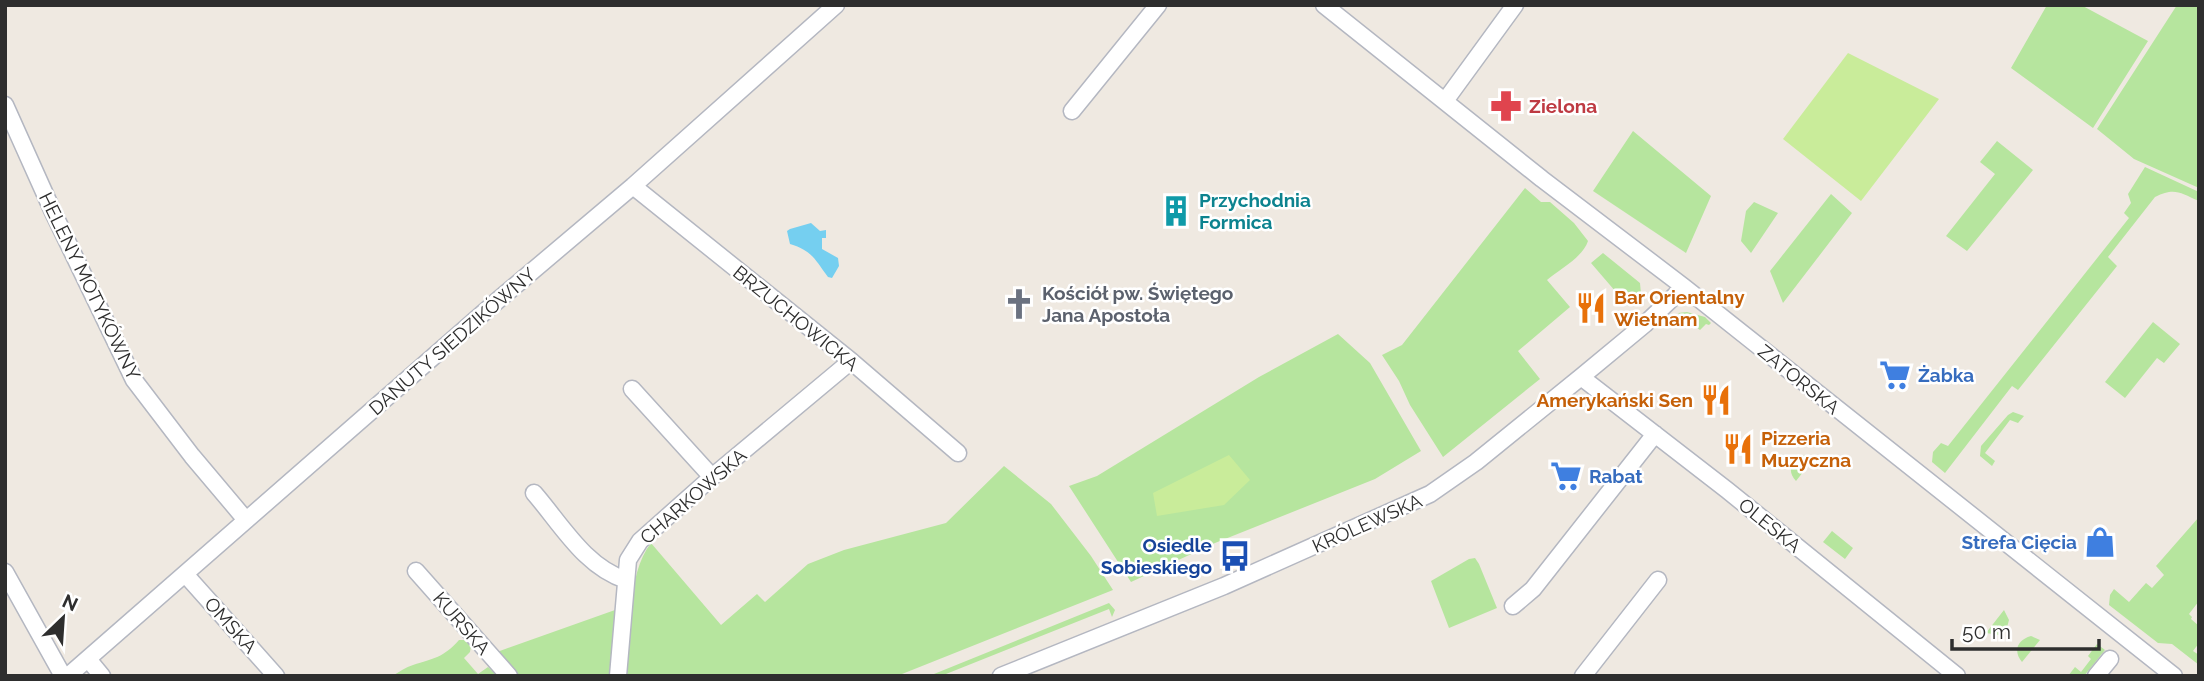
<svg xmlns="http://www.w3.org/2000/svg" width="2204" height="681" viewBox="0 0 2204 681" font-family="Raleway,sans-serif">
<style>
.green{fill:#b6e59e}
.pitch{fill:#c9ec9a}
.water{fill:#75cff0}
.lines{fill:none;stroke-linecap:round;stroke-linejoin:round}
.minor-casing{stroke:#b4b7c1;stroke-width:19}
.minor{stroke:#fff;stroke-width:16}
.labels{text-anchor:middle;stroke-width:5;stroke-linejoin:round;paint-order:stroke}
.health-label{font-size:19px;font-weight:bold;fill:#be3a42;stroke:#fff;text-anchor:start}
.culture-label{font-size:19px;font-weight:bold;fill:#0d838f;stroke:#fff;text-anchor:start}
.street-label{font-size:19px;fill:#2e2e2e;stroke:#fff}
.worship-label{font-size:19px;font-weight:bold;fill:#5b616d;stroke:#fff;text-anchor:start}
.food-label{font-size:19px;font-weight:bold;fill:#c56008;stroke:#fff;text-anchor:start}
.shop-label{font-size:19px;font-weight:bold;fill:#366cbe;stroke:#fff;text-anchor:start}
.transit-label{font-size:19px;font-weight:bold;fill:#164399;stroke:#fff;text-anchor:end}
</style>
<rect width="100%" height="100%" fill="#efe9e1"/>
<!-- green -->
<path class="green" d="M2047,5H2081L2148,41L2093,128L2011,68Z
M2177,5H2199V188L2134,159L2097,129Z
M1633,131L1711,196L1686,253L1593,191Z
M1997,141L2033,170L1967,251L1946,236L1995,174L1980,162Z
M2145,167L2199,192V201C2180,193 2175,187 2155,197L2108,257L2117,266L2018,390L2012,386L1945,473L1932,462L1933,452L1941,443L1948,446L2129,218L2124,213L2131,203L2128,194Z
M1525,188L1541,202H1550L1574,223L1588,241C1583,257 1560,269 1547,280L1570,307L1518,351L1540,379L1443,457L1410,405L1399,381L1382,355L1402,345Z
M1831,194L1852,213L1783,303L1770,271Z
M1754,202L1778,213L1751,253L1741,241L1746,211Z
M1603,253L1640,283L1641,294L1628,306L1591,263Z
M1687,312L1705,317L1711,323L1709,325L1706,324L1700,330L1678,313Z
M2153,322L2180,344L2164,363L2157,358L2125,398L2105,382Z
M1338,334L1370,363L1421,451L1375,479L1215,543L1131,582L1069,486L1097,476L1259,377Z
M2013,412L2024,416L2018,423L2010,420L1985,453L1995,461L1992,466L1980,456L1981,446L2008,415Z
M1806,455L1814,458L1796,481C1789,473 1789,466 1797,458Z
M1004,466L1051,504L1091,556L1113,590L897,676H627C631,636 626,575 651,543L721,625L757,594L765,602L808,564L844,550L946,523Z
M2199,517V601L2189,614L2192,617L2191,619L2199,626V643L2193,651L2199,655V665L2172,644L2158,643L2109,605L2110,595L2114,589L2129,602L2146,583L2152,588L2164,575L2156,566Z
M1832,531L1853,548L1845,559L1823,542Z
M1475,558L1479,564L1497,608L1449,628L1431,581L1469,559Z
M1109,603L1115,610L1112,617L1109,609L941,676H929Z
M615,610L609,676H519L497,652Z
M2004,610L2009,620L2006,631L1999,635L1986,633Z
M2031,636L2040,640L2022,662C2013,651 2017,640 2031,636Z
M459,640H465L471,646L470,652L464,658L478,674L488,667L498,676H392C399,672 406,667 413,665C434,658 443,658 459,640Z
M2097,644L2105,650L2084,676H2068L2075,667L2081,672L2091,659L2088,656Z"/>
<!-- pitch -->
<path class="pitch" d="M1848,53L1939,99L1861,201L1783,139Z
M1229,455L1250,480L1224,505L1157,516L1153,493Z"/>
<!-- water -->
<path class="water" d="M811,223L820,231L826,230V238H822V249L838,258L839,266L832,278L828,277C815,260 813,251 790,244L787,231L790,229Z"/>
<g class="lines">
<defs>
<path id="minor" d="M1324,5L1542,179L1684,287L2174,676
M1445,101L1515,5
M5,105L53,212L134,380L192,456L246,520
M1072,111L1158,5
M633,186L851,361L958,453
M1581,377L1727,490L1957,676
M632,389L712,477
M534,493C561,524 585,567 626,580
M416,571L509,676
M5,572L63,676
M185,574L276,676
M1513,606L1533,589L1655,434
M88,659L102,676
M68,676L497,301L633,186L836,5
M618,676L628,560L640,541L712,477L851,361
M1001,676L1224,586L1430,494L1476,462L1581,377L1645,324L1684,287
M1583,676L1658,580
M2096,676L2110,659"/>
</defs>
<!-- minor casing -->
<use href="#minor" class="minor-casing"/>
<!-- minor -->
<use href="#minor" class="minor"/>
</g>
<!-- icons -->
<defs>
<symbol id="pharmacy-bare" viewBox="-9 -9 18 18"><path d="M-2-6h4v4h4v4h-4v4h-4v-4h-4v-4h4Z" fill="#e0444e" stroke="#fff" stroke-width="2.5" paint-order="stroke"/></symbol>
<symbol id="building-bare" viewBox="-9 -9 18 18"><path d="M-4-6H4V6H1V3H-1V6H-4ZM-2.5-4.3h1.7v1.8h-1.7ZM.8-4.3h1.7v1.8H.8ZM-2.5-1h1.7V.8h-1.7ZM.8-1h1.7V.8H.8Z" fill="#0f9aa8" stroke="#fff" stroke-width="2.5" paint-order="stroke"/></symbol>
<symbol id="church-bare" viewBox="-9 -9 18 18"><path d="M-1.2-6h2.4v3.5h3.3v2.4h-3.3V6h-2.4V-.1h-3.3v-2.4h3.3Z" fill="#6b7280" stroke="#fff" stroke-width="2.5" paint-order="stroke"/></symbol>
<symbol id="restaurant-bare" viewBox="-9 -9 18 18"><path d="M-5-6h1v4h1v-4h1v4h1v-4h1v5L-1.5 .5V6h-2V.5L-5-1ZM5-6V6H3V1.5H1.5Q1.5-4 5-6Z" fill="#e8710a" stroke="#fff" stroke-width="2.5" paint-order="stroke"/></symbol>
<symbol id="supermarket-bare" viewBox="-9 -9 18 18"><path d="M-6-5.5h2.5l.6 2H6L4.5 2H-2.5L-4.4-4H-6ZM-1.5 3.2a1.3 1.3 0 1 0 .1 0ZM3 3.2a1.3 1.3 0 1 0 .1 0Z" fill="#3f7fe0" stroke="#fff" stroke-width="2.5" paint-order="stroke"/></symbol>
<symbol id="shop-bare" viewBox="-9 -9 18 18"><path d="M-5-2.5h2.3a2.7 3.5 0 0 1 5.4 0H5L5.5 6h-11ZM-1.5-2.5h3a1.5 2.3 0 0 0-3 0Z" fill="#3f7fe0" stroke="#fff" stroke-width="2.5" paint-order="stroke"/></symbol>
<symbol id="bus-bare" viewBox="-9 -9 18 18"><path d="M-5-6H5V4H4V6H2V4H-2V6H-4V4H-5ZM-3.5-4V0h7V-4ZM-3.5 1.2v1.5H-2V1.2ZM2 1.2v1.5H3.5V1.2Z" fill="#1a4fb4" stroke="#fff" stroke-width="2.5" paint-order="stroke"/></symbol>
</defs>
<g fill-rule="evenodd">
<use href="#pharmacy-bare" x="1484" y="84" width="44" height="44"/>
<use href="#building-bare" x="1154" y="189" width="44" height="44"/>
<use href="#church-bare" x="997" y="282" width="44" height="44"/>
<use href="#restaurant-bare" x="1569" y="286" width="44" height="44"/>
<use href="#supermarket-bare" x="1873" y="353" width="44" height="44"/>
<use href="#restaurant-bare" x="1694" y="378" width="44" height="44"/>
<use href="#restaurant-bare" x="1716" y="427" width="44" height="44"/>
<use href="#supermarket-bare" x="1544" y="454" width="44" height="44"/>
<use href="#shop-bare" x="2078" y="520" width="44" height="44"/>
<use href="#bus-bare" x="1213" y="534" width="44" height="44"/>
</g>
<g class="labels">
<!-- health labels -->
<g class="health-label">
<text x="1529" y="113">Zielona</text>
</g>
<!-- culture labels -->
<g class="culture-label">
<text x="1199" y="207">Przychodnia<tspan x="1199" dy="22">Formica</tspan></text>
</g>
<!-- street labels -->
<g class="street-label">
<text transform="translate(90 286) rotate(64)" y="7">HELENY MOTYKÓWNY</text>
<text transform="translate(796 318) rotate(39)" y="7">BRZUCHOWICKA</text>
<text transform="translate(452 341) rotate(-41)" y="7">DANUTY SIEDZIKÓWNY</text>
<text transform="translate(1799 379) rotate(39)" y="7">ZATORSKA</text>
<text transform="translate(693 496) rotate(-41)" y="7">CHARKOWSKA</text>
<text transform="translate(1367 523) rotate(-24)" y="7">KRÓLEWSKA</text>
<text transform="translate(1770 525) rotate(39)" y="7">OLESKA</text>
<text transform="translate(462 623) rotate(49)" y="7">KURSKA</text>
<text transform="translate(231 625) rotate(48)" y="7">OMSKA</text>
</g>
<!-- worship labels -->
<g class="worship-label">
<text x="1042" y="300">Kościół pw. Świętego<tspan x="1042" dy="22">Jana Apostoła</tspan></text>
</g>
<!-- food labels -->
<g class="food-label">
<text x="1614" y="304">Bar Orientalny<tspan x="1614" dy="22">Wietnam</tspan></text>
<text x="1693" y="407" text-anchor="end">Amerykański Sen</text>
<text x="1761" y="445">Pizzeria<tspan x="1761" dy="22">Muzyczna</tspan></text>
</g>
<!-- shop labels -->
<g class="shop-label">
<text x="1918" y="382">Żabka</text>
<text x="1589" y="483">Rabat</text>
<text x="2077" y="549" text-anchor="end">Strefa Cięcia</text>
</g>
<!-- transit labels -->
<g class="transit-label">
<text x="1212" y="552">Osiedle<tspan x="1212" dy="22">Sobieskiego</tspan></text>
</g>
</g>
<!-- border -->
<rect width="2204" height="681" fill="none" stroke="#2e2e2e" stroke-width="14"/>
<!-- north arrow -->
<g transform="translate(63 618) rotate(25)" stroke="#ffffff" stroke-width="5" paint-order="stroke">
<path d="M0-5L12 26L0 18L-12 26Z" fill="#2e2e2e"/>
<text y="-10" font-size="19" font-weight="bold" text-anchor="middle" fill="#2e2e2e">N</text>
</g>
<!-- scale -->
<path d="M1952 639v10h147v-10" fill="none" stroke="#2e2e2e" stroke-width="3.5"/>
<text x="1962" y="639" font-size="21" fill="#2e2e2e" stroke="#ffffff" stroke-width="5" paint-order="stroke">50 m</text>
</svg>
